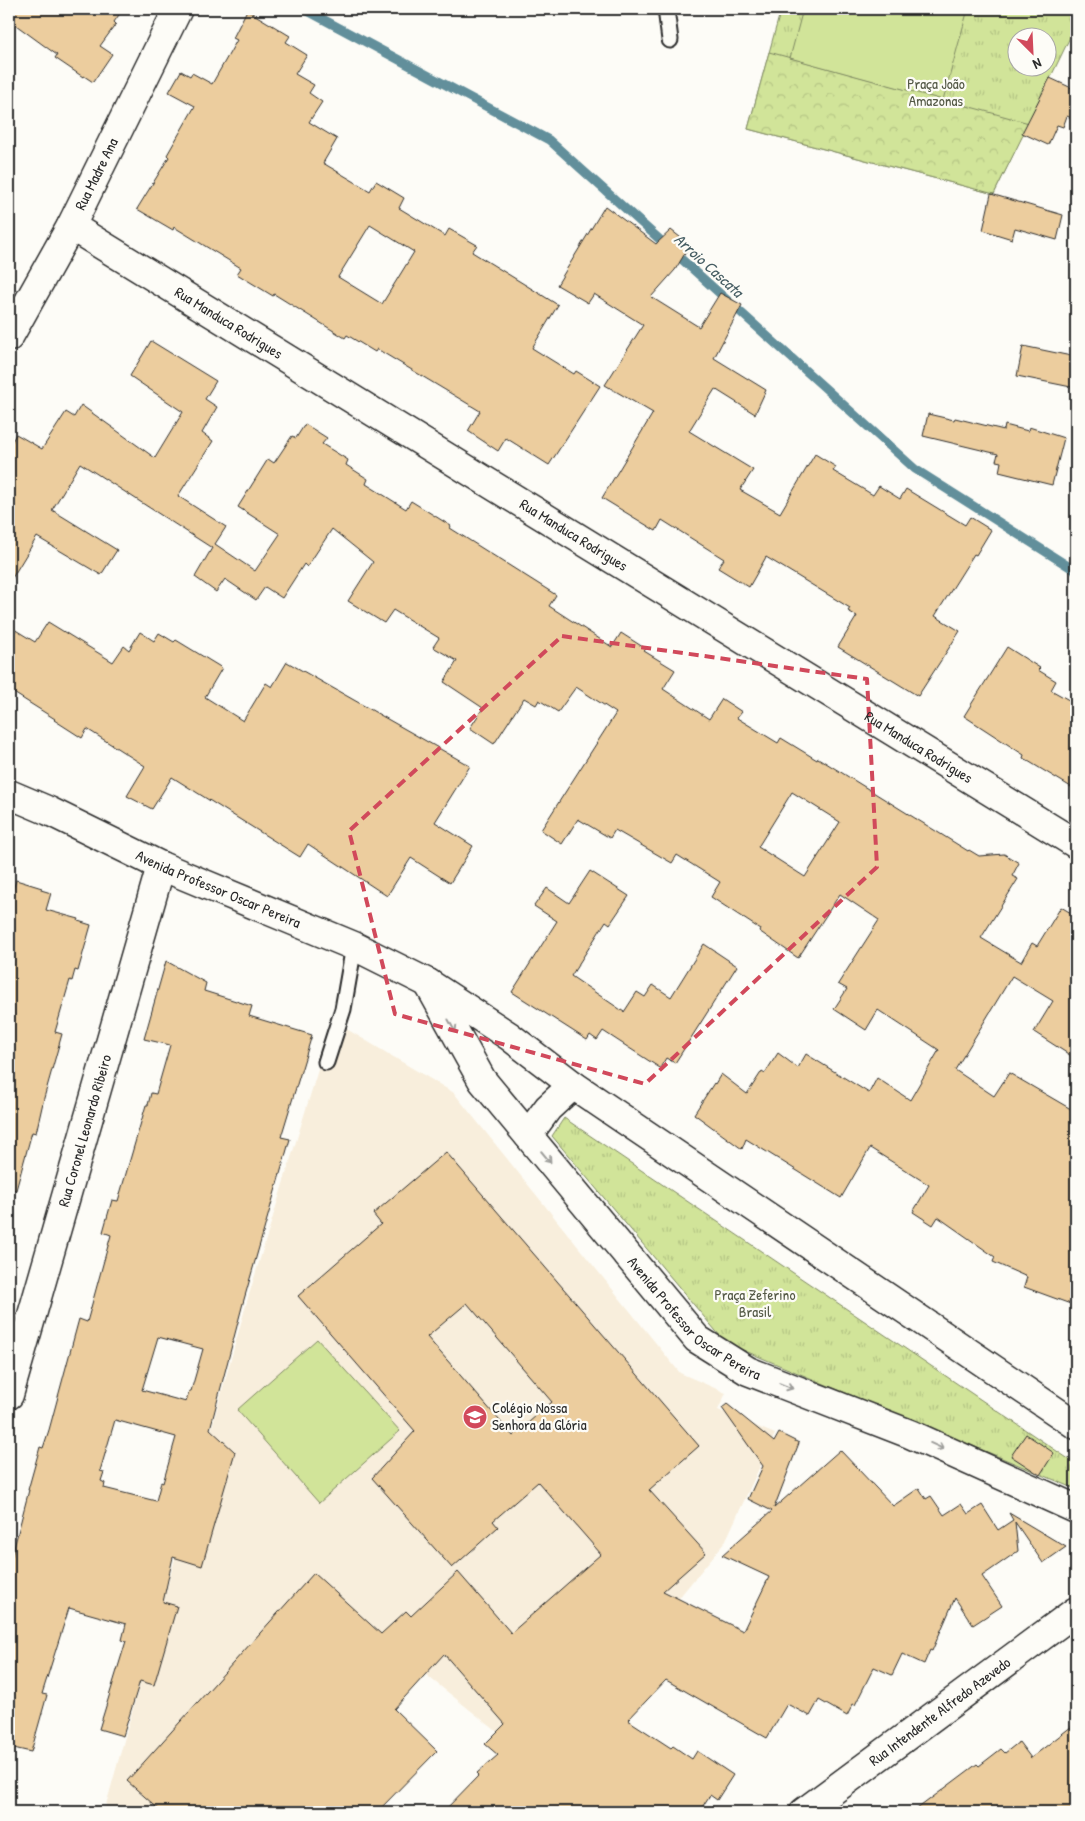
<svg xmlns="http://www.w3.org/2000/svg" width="1085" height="1821" viewBox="0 0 1085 1821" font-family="'Patrick Hand',sans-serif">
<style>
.built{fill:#f8eedc}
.grass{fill:url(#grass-tufts);stroke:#7e8862;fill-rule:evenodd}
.forest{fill:url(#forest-crowns);stroke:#7e8862}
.pitch{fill:#d1e499;stroke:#7e8862}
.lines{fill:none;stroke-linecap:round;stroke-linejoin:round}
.stream{stroke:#628f9b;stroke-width:9}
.building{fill:#eccd9e;stroke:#2b2b2b;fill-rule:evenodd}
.lane-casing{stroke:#2b2b2b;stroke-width:19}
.street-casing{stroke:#2b2b2b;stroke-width:31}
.secondary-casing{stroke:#2b2b2b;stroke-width:31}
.lane{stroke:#fdfcf7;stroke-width:15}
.street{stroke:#fdfcf7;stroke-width:28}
.secondary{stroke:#fdfcf7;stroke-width:28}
.oneway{stroke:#9e9e9b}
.marked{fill:none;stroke:#d1495b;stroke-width:4;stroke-dasharray:10 6;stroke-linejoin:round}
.labels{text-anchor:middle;stroke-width:4.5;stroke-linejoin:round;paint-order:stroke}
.park-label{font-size:15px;fill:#545946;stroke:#fdfcf7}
.street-label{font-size:15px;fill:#2b2b2b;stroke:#fdfcf7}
.poi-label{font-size:15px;fill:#2b2b2b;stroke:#fdfcf7;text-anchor:start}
.water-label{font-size:16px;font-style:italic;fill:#465d63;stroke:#fdfcf7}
</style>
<defs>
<pattern id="grass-tufts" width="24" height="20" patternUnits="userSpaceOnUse" patternTransform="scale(1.25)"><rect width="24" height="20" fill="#d1e499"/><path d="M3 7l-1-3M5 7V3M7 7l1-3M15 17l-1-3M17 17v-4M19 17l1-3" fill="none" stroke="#b4c484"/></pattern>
<pattern id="forest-crowns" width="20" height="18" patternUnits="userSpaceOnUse" patternTransform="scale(1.25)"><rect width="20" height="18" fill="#d1e499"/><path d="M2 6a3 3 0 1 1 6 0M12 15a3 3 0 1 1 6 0" fill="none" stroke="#b4c484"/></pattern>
</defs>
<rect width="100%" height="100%" fill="#fdfcf7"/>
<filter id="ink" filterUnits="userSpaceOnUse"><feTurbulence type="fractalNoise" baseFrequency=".02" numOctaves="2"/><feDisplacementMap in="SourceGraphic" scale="10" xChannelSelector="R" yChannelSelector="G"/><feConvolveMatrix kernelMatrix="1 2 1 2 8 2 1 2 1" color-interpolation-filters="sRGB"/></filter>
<g filter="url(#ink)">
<!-- built -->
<path class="built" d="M333,1021L454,1093L680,1373L726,1393L718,1410L775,1434L725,1542L540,1766L425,1674L300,1812H104L248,1298Z"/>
<!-- grass -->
<path class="grass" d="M781,9H1076V25L994,194L748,129ZM1018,38H1048V68H1018Z
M564,1118L1076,1464V1489L726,1343L552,1136Z"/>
<!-- forest -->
<path class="forest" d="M769,52L1029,123L994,194L748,129Z"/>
<!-- pitch -->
<path class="pitch" d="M803,9H968L943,100L790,58Z
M317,1339L400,1431L319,1503L237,1410Z"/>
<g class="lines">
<!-- stream -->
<path class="stream" d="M304,9L549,140L915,469L1076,571"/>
</g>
<!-- building -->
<path class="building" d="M9,9H123L114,22L116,24L100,46L112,54L93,82L84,76L83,77L55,58L57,55L9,20Z
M247,10L290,36L286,42L307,55L295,74L314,85L309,93L322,102L309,122L337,139L323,163L370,191L376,181L404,198L399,208L445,236L449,229L477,245L472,252L558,305L532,348L574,374L576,371L600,386L549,465L506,438L498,451L468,431L480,411L377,349L375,352L347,335L345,338L274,294L273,296L237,274L241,268L174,227L173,230L137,209L169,157L167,155L195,106L169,92L181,71L190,76L192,73L212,84L237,40L233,38ZM370,225L414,252L382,304L338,277Z
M1050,78L1076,90V120L1067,116L1063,127L1057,125L1048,145L1022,133Z
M991,194L1063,215L1057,240L1015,228L1012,239L983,230Z
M605,206L656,244L671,230L690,245L675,270L651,297L699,327L720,293L742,305L714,358L766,390L755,414L715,389L689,431L753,470L740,490L780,513L815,454L836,467L833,471L873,495L879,486L900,499L906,489L965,525L970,517L991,530L976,555L974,554L935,616L960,631L918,696L838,647L857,616L848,611L850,608L766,557L749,587L718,568L724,559L662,520L656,531L602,498L653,413L605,385L643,325L594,294L588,303L557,285Z
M151,341L216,381L205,399L217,407L202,433L213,441L178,496L226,527L215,544L255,571L280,534L238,507L268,459L274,463L292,436L296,438L305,424L327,438L322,444L348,460L346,465L368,479L366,484L406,509L411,501L451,526L450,528L556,595L549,606L612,647L621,633L646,649L644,651L675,670L663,689L709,719L722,699L742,712L737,718L778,743L781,738L817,760L818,758L968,851L969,850L979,856L1004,854L1019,863L1012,876L1018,879L981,938L1021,962L1032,943L1037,946L1061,907L1076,916V1059L1034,1032L1053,1001L1012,976L955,1070L994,1096L1009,1073L1076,1112V1306L1024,1287L1027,1277L993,1262L995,1257L938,1217L933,1225L913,1212L929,1185L870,1148L841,1198L746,1139L742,1149L694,1114L714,1083L715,1084L721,1074L747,1094L762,1071L765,1073L778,1053L798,1068L806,1054L869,1093L877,1078L910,1100L939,1050L878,1010L866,1030L834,1009L847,989L838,984L879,920L840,894L798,958L759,931L760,929L711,897L720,882L677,855L672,863L615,830L610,838L578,819L562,844L541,830L616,713L576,687L558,712L539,700L536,705L524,698L494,744L470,728L483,708L444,682L457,661L433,647L439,638L393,610L384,623L348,601L373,562L332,529L307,567L304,564L282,598L265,587L256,600L225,579L216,592L195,577L212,548L80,463L52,510L117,550L101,575L37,537L9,583V447L16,434L42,449L66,412L74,417L81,405L155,458L183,412L130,376ZM792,792L840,822L805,877L758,847Z
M1023,346L1076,357V388L1017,376Z
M928,414L954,420L955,418L1004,430L1005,425L1028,431L1029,427L1064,438L1052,485L999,472L1001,462L996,461L998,454L923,436Z
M48,622L113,662L124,646L129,650L140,632L154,641L159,633L174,642L176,640L222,668L205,697L243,721L266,683L272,687L287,662L470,766L435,822L473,846L450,883L411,858L387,896L308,844L300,857L172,777L152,809L127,796L145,766L87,729L82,738L54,720L55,719L9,690V626L35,642Z
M1007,647L1040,668L1038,670L1056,681L1051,690L1076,704V790L1023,758L1024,755L964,716Z
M590,871L629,896L610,924L606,921L571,976L624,1012L637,992L645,997L653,985L671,997L704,944L737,966L675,1063L666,1058L660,1068L603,1031L597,1040L590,1035L587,1040L512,992L557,921L534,906L547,888L569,903Z
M16,880L42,888L41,890L51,893L46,910L79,919L78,921L91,925L78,971L75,970L72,981L70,980L55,1032L62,1034L44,1098L36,1133L32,1132L16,1190L9,1189V904Z
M166,961L206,983L204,991L252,1006L249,1016L312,1035L281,1137L290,1139L243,1303L210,1429L235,1452L202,1566L173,1557L163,1602L177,1606L154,1685L140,1681L123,1736L99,1729L126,1641L122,1640L126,1624L69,1608L42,1694L47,1695L31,1752L9,1747V1567L29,1490H28L40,1447L43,1448L49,1430L79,1319L87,1322L111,1235L103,1232L112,1200L118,1201L146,1105H148L151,1093L156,1094L170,1045L144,1039ZM158,1337L203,1349L191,1391H189L186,1402L142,1390ZM115,1420L176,1437L163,1483L161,1482L156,1501L104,1488L105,1483L101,1481L104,1472L100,1471Z
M446,1152L699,1446L649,1490L706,1553L663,1591L743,1631L769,1577L722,1555L772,1511L748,1499L763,1466L722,1408L727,1404L774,1442L779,1433L799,1443L774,1508L840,1450L893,1506L919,1488L926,1499L931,1496L944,1515L961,1504L968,1514L982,1505L998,1530L1013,1520L1009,1513L1066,1547L1043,1563L1015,1522L1018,1551L982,1576L1002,1606L973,1625L955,1598L932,1651L930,1650L924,1664L902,1654L892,1675L874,1667L855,1705L853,1704L847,1716L819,1700L810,1716L787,1704L767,1738L666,1680L628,1720L671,1748L673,1746L692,1759L697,1751L733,1775L717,1800L710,1795L699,1812H443L479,1775L477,1773L498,1755L485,1744L505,1724L444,1654L394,1709L437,1751L377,1812H162L127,1781L314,1573L381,1634L406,1611L411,1616L458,1572L511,1633L601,1554L538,1482L493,1521L498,1527L452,1568L372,1478L415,1431L298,1296L381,1224L373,1214ZM467,1303L552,1402L513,1436L427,1337Z
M1026,1434L1054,1453L1040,1475L1011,1456Z
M1076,1723V1812H913L977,1764L979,1766L1001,1749L1005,1753L1019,1742L1031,1758Z"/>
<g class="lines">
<defs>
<path id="lane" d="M666,9L670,40
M326,1062L343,1009L354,946"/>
<g id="street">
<path id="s1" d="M71,226L1076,844"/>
<path id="s2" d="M9,337L71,226L178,9"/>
<path id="s3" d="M428,983L482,1080L697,1339L748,1371L910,1434L1076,1509"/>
<path id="s4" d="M9,1395L161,866"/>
</g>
<g id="secondary">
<path id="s5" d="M9,794L49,811L161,866L354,946L428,983L509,1036L573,1085L1076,1425"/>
<path d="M528,1135L548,1108L573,1085"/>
<path id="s6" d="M804,1812L1076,1611"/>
</g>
</defs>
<!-- lane casing -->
<use href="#lane" class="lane-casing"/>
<!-- street casing -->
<use href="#street" class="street-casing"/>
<!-- secondary casing -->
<use href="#secondary" class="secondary-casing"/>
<!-- lane -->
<use href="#lane" class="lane"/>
<!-- street -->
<use href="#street" class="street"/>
<!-- secondary -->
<use href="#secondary" class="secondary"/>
</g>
<!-- one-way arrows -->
<defs><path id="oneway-shaft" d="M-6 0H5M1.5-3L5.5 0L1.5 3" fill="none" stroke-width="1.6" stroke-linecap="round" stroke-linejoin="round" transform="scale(1.25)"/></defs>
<g class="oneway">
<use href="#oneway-shaft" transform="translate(452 1026) rotate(61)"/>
<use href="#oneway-shaft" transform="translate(546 1157) rotate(50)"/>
<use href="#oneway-shaft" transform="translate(786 1386) rotate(22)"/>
<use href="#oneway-shaft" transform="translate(937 1446) rotate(24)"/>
</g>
</g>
<!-- marked area -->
<path class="marked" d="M562,636L867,679L877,867L645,1084L395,1014L349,831Z"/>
<!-- icons -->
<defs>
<symbol id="school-disc" viewBox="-11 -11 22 22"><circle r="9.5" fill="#d1495b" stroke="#fdfcf7"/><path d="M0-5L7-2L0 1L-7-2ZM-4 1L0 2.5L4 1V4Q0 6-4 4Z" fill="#fff"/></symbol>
</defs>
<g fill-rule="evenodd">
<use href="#school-disc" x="461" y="1403" width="28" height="28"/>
</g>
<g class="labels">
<!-- park labels -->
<g class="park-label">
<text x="936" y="89">Praça João<tspan x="936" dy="17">Amazonas</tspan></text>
<text x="755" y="1300">Praça Zeferino<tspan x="755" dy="17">Brasil</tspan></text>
</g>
<!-- street labels -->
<g class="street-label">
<text dy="5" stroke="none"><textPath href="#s2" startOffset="185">Rua Madre Ana</textPath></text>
<text dy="5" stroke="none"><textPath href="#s1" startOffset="185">Rua Manduca Rodrigues</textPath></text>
<text dy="5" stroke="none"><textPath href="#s1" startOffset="590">Rua Manduca Rodrigues</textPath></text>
<text dy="5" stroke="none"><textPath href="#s1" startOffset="995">Rua Manduca Rodrigues</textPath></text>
<text dy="5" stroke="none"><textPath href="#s5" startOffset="230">Avenida Professor Oscar Pereira</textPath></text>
<text dy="5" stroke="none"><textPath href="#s4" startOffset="275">Rua Coronel Leonardo Ribeiro</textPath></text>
<text dy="5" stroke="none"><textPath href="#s3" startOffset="432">Avenida Professor Oscar Pereira</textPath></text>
<text dy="5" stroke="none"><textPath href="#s6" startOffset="169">Rua Intendente Alfredo Azevedo</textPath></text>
</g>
<!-- poi labels -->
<g class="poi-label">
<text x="492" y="1413">Colégio Nossa<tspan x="492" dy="17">Senhora da Glória</tspan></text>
</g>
<!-- water labels -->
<g class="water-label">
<text transform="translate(709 265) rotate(42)" y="6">Arroio Cascata</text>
</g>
</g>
<!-- margin -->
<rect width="1085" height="1821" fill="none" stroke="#fdfcf7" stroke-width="30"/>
<rect x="15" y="15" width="1055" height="1791" fill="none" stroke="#2b2b2b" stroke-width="2" filter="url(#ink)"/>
<!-- north arrow -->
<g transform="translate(1032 52) rotate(156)"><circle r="24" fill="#fdfcf7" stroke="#a9a8a5"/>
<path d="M0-4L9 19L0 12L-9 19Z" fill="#d1495b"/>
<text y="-8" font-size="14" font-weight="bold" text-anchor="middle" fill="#2b2b2b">N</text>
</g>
</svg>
